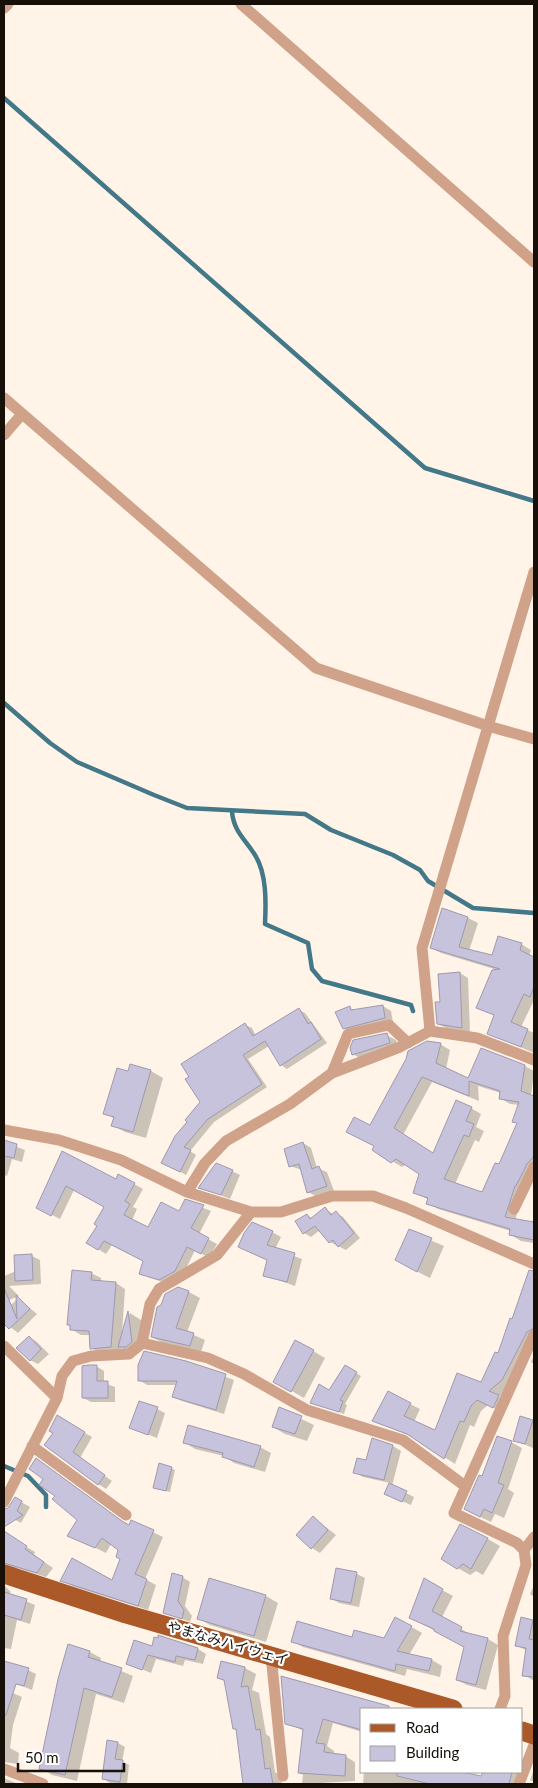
<svg xmlns="http://www.w3.org/2000/svg" width="538" height="1788" viewBox="0 0 538 1788" font-family="Lato,'Noto Sans JP',sans-serif">
<style>
.shadow{fill:#0003;fill-rule:evenodd}
.lines{fill:none;stroke-linecap:round;stroke-linejoin:round}
.stream{stroke:#437888;stroke-width:4.5}
.building{fill:#c8c3dc;stroke:#9d99b0;fill-rule:evenodd}
.minor{stroke:#d1a28a;stroke-width:11}
.primary{stroke:#ab5928;stroke-width:19}
.labels{text-anchor:middle;stroke-width:4.5;stroke-linejoin:round;paint-order:stroke}
.street-label{font-size:14px;fill:#161009;stroke:#fff}
</style>
<rect width="100%" height="100%" fill="#fff4e7"/>
<!-- shadow -->
<path class="shadow" d="M468,918L478,923L469,951L493,957L521,944L531,950L529,956L534,959V1000L521,1027L534,1033V1053L488,1033L495,1016L478,1007L494,969L441,953L431,948Z
M460,973L468,978L470,1032L446,1028L438,1024L441,1003Z
M383,1006L391,1011L393,1022L352,1033L344,1028L349,1008L354,1010Z
M299,1010L305,1013L327,1043L287,1069L281,1065L269,1046L248,1059L267,1087L214,1122L190,1151L196,1155L186,1175L169,1166L189,1122L245,1025L252,1028L256,1036Z
M388,1036L396,1040L398,1047L361,1059L353,1054Z
M440,1044L450,1050L446,1069L469,1079L525,1066L534,1071L531,1096L534,1098V1176L525,1190L515,1220L534,1223V1243L521,1241L511,1235V1231L438,1209L428,1203L429,1200L414,1192L420,1173L407,1164L402,1167L392,1161L376,1146L371,1127ZM432,1082L479,1101L478,1086L501,1093L500,1098L510,1104L520,1105L518,1124L499,1166L483,1193L455,1184L475,1140L479,1142L484,1131L476,1127L481,1114L471,1108L434,1155L403,1135Z
M151,1071L163,1078L146,1138L125,1132L113,1125L115,1119L105,1113L129,1073Z
M4,1142L25,1150L22,1162L12,1159L7,1176L4,1175Z
M303,1143L311,1148L317,1168L327,1172L334,1191L317,1197L308,1192L302,1170L290,1166Z
M63,1153L116,1180L119,1175L143,1189L133,1207L137,1209L132,1220L149,1229L179,1213L186,1201L211,1211L199,1234L217,1244L209,1258L195,1250L183,1275L168,1284L141,1274L145,1261L112,1245L106,1254L88,1243L98,1226L105,1207L74,1190L60,1219L46,1212Z
M232,1171L240,1175L230,1199L200,1187Z
M325,1209L334,1215L336,1213L343,1217L360,1238L346,1250L330,1242L320,1230L311,1237L304,1233L307,1215L313,1219Z
M409,1231L444,1246L430,1278L408,1267Z
M272,1232L281,1237L275,1249L302,1259L295,1286L264,1275L268,1260L248,1251Z
M32,1256L40,1260L41,1284L9,1286L19,1296L4,1302V1276L16,1271Z
M91,1273L101,1278V1282L116,1283L125,1289L122,1334L130,1313L141,1320L144,1349L139,1353H131L121,1348V1352L101,1353L91,1348V1335H81L71,1329L68,1324Z
M534,1274V1346L512,1385L499,1397L508,1402L503,1413L488,1405L481,1411L474,1427L470,1425L455,1464L415,1438L374,1421L410,1404L420,1409L414,1422L435,1432L482,1384L498,1355Z
M189,1292L200,1298L187,1332L205,1340L201,1352L163,1343L152,1337Z
M18,1298L37,1314L18,1333L4,1322V1312Z
M29,1337L37,1342L49,1354L38,1364L30,1360Z
M313,1351L325,1358L304,1398L274,1381Z
M534,1355V1364L531,1362Z
M186,1362L234,1380L224,1414L182,1401L174,1397L177,1385H147L139,1380Z
M96,1366L104,1371V1383L115,1387V1402H91L83,1398Z
M345,1366L361,1376L345,1404L347,1405L344,1414L312,1403L330,1392Z
M157,1409L165,1413L157,1438L131,1428Z
M280,1409L314,1425L307,1441L285,1434L273,1427Z
M57,1417L92,1437L80,1458L112,1481L106,1489L98,1484L54,1433Z
M532,1421L534,1422L533,1448L514,1440Z
M184,1442L260,1447L271,1453L265,1472L234,1463L224,1456L195,1449Z
M511,1442L522,1448L508,1489L514,1493L504,1518L495,1514L491,1522L476,1515L483,1478Z
M393,1446L401,1451L392,1486L414,1497L411,1505L394,1498L390,1483L363,1477L354,1472Z
M171,1468L175,1470L170,1492L154,1488Z
M16,1499L30,1507L21,1523L4,1513L11,1507Z
M314,1518L336,1535L320,1553L312,1548Z
M132,1522L163,1537L145,1579L156,1585L148,1610L72,1586L62,1580L113,1582L121,1559L120,1550L111,1544L106,1553L69,1535L130,1527Z
M4,1533L35,1552L34,1555L53,1568L46,1577L17,1568H11L4,1574Z
M488,1539L500,1546L483,1575L476,1571L470,1575L442,1559Z
M357,1574L365,1578L359,1607L339,1603L331,1598Z
M182,1577L190,1582L185,1606L192,1616L190,1622L164,1612Z
M210,1579L266,1596L278,1603L266,1642L210,1625L198,1618Z
M424,1580L453,1596L442,1617L471,1635L488,1639L498,1645L486,1690L467,1685L457,1680L465,1647L411,1618Z
M4,1585L11,1592L9,1594L35,1605L30,1624L17,1620L11,1649L4,1648Z
M534,1585V1597L530,1594Z
M396,1618L422,1633L409,1655L432,1660L442,1666L440,1677L407,1669L405,1676L303,1647L292,1641L384,1640Z
M522,1619L534,1622V1681L524,1675L527,1651L516,1645Z
M152,1648L198,1649L206,1654L203,1664L185,1660L183,1666L156,1659L151,1673L127,1663Z
M90,1652L101,1658L100,1662L133,1676L124,1703L96,1694L77,1781L52,1775L40,1768Z
M245,1668L256,1674L252,1690L259,1693L266,1734L270,1737L275,1772L281,1776L282,1784H244L237,1730L234,1729L226,1682L219,1678Z
M28,1670L36,1674L32,1690L12,1682Z
M282,1678L382,1708L362,1709V1732L333,1723L327,1746L334,1751V1755L345,1756L355,1762V1781L302,1784L303,1775L299,1773L304,1731L287,1723Z
M4,1689L22,1697L13,1725L10,1748L19,1753L18,1764L4,1762Z
M118,1743L125,1747L122,1761L129,1765L127,1784L110,1783L103,1779Z
M534,1769V1782L530,1780Z
M364,1772H457L482,1778L484,1772H522L520,1784H363Z
M4,1778L16,1783L18,1784H4Z"/>
<g class="lines">
<!-- stream -->
<path class="stream" d="M4,98L425,468L534,501
M4,703L50,743L77,762L154,795L187,808L305,814L331,830L393,855L420,870L428,881L473,908L534,913
M232,812C234,832 245,839 255,855C267,874 266,903 265,924L308,943L312,969L322,981L411,1005L413,1011
M4,1466L28,1476L46,1495V1507"/>
</g>
<!-- building -->
<path class="building" d="M442,908L468,917L459,947L492,955L498,936L522,943L520,950L534,957V987L530,997L524,994L511,1022L528,1029L521,1047L487,1034L494,1015L476,1008L492,970L500,969L430,948Z
M460,972L462,1028L437,1024L435,1002H440L438,974Z
M383,1005L385,1018L343,1029L335,1012L350,1006L351,1010Z
M299,1008L308,1024L311,1022L321,1039L280,1066L265,1041L243,1055L262,1084L208,1119L184,1147L191,1150L180,1172L161,1163L175,1136L187,1122L185,1120L200,1102L185,1079L189,1077L181,1064L245,1023L253,1036Z
M387,1033L390,1043L352,1055L350,1048L353,1040Z
M427,1041L441,1043L436,1063L468,1078L481,1048L525,1065L521,1091L534,1096V1156L527,1164L516,1186H515L505,1217L534,1222V1240L509,1235L510,1229L426,1204L428,1198L413,1193L419,1174L396,1159L391,1163L372,1150L374,1146L346,1132L354,1117L370,1125L406,1059L408,1051ZM422,1077L469,1096V1081L500,1091L499,1099L519,1102L512,1122L517,1123L499,1164L495,1163L482,1192L444,1179L464,1135L469,1137L474,1124L466,1121L472,1107L456,1100L433,1153L394,1128Z
M130,1064L151,1070L133,1132L111,1126L114,1117L103,1114L117,1068L128,1071Z
M4,1140L17,1144L14,1158L4,1156Z
M303,1142L312,1169L319,1166L327,1186L307,1193L299,1164L289,1167L284,1149Z
M62,1151L116,1179L118,1174L135,1183L125,1201L130,1204L124,1215L148,1227L161,1202L179,1211L185,1199L204,1205L191,1228L209,1238L201,1254L187,1247L175,1271L159,1280L139,1274L143,1261L104,1241L98,1250L86,1243L97,1226L94,1224L104,1207L66,1186L51,1216L36,1208Z
M216,1163L233,1170L221,1195L198,1188Z
M325,1207L331,1215L336,1211L354,1233L338,1247L333,1240L329,1243L315,1226L303,1234L295,1221L307,1214L310,1219Z
M252,1222L273,1231L267,1245L295,1253L287,1282L263,1276L267,1260L238,1247L244,1233Z
M409,1229L432,1238L417,1272L395,1260Z
M32,1254L33,1280L15,1281L14,1255Z
M72,1270L92,1272L91,1280L116,1282L111,1347L90,1349L89,1331L70,1330V1325H67Z
M529,1270L534,1271V1328L527,1332L502,1380L489,1391L499,1395L493,1408L477,1400L471,1406L464,1422L460,1421L444,1459L407,1434L372,1421L388,1391L411,1403L404,1416L435,1430L457,1373L481,1382L495,1352L498,1353L510,1318L512,1319Z
M178,1287L189,1291L176,1328L194,1333L190,1346L151,1337L157,1307L161,1305L165,1294Z
M4,1288L17,1319L16,1295L30,1309L9,1329L4,1324Z
M128,1311L132,1342L126,1347H118Z
M29,1336L41,1349L30,1361L16,1348Z
M295,1340L314,1350L291,1392L273,1382Z
M144,1351L186,1361L226,1374L216,1410L172,1397L177,1381H138V1365Z
M88,1365H97V1381H108V1398H82V1366Z
M345,1365L357,1372L340,1400L343,1401L339,1412L310,1403L319,1384L329,1390Z
M139,1401L158,1407L148,1435L129,1428Z
M279,1407L302,1416L295,1434L272,1427Z
M57,1415L85,1432L73,1452L105,1475L98,1485L44,1445L53,1433L49,1431Z
M520,1416L533,1420L525,1444L513,1441Z
M188,1425L261,1446L254,1467L222,1457L223,1453L183,1443Z
M497,1436L512,1441L498,1483L504,1485L492,1513L484,1509L480,1517L464,1509L479,1475L482,1476Z
M372,1438L393,1445L384,1480L353,1473L357,1458L366,1460Z
M36,1458L122,1521L129,1525L131,1520L154,1530L135,1574L147,1579L138,1606L60,1581L72,1558L112,1580L120,1559L116,1557L118,1550L102,1538L95,1548L67,1536L77,1520L52,1499L55,1496L39,1485L43,1479L29,1469Z
M159,1463L172,1467L166,1491L153,1488Z
M389,1483L407,1491L402,1502L384,1494Z
M15,1497L22,1501L17,1511L23,1515L4,1527V1509L8,1508Z
M313,1516L328,1530L311,1549L296,1535Z
M460,1524L488,1538L471,1569L463,1564L457,1569L441,1559Z
M4,1531L27,1546L25,1549L44,1562L37,1573L4,1563Z
M336,1568L357,1572L351,1603L330,1599Z
M172,1573L183,1576L178,1601L184,1610L182,1619L163,1613Z
M209,1578L266,1595L254,1636L197,1619Z
M424,1578L443,1589L432,1611L462,1627L460,1631L488,1638L476,1685L456,1680L464,1647L434,1631V1629L409,1618Z
M4,1592L27,1599L21,1620L4,1615Z
M395,1617L412,1626L397,1651L432,1659L429,1671L396,1664L395,1671L291,1642L297,1621L352,1637L354,1630L384,1638Z
M521,1617L533,1620L529,1639L534,1640V1677L522,1676L526,1648L515,1646Z
M158,1635L198,1648L195,1660L176,1656L175,1662L148,1655L142,1670L126,1664L134,1640L152,1646L154,1637L158,1638Z
M68,1644L90,1651L88,1657L122,1668L112,1697L84,1688L65,1775L39,1769L58,1679Z
M4,1661L29,1668L24,1686L16,1684L6,1715H4Z
M221,1661L245,1667L241,1687L248,1686L256,1730L260,1729L265,1769L270,1768L273,1784H243L236,1729H233L224,1680L217,1678Z
M281,1676L389,1706V1709H362V1730L323,1719L316,1743L325,1744L324,1752L346,1755L345,1776L298,1773L303,1729L285,1724Z
M107,1740L118,1742L115,1759L123,1760L120,1782L102,1779Z
M397,1772H462L481,1776L483,1772H512L509,1784H430L397,1776Z"/>
<g class="lines">
<!-- minor -->
<path class="minor" d="M241,4L534,262
M4,8L8,4
M4,398L316,668L488,726L534,739
M4,435L22,414
M430,1031L422,948L534,572
M332,1073L348,1034L389,1025L408,1043
M4,1130L59,1140L121,1160L187,1192L251,1212H281L332,1196H373L406,1208L534,1264
M187,1192L205,1163L226,1141L290,1104L332,1073L400,1047L430,1031L477,1038L534,1060
M514,1209L534,1167
M142,1343L150,1304L159,1289L217,1255L251,1212
M4,1346L57,1398
M32,1446L126,1515
M4,1502L57,1398L62,1376L73,1361L91,1356L129,1354L142,1343L208,1358L244,1374L307,1410L403,1440L465,1486
M524,1550L534,1537
M271,1655L283,1776
M500,1709L505,1696L503,1636L526,1565L524,1550L517,1543L454,1513L534,1335
M4,1769L43,1784
M519,1784L534,1745"/>
<!-- primary -->
<path class="primary" d="M4,1574L126,1614L453,1709
M522,1731L534,1735"/>
</g>
<g class="labels">
<!-- street labels -->
<g class="street-label">
<text transform="translate(228 1643) rotate(16)" y="5">やまなみハイウェイ</text>
</g>
</g>
<!-- border -->
<rect width="538" height="1788" fill="none" stroke="#161009" stroke-width="10"/>
<!-- legend -->
<rect x="360" y="1708" width="162" height="65" fill="#ffffff" stroke="#a29f9d"/>
<rect x="370" y="1724" width="25" height="8" fill="#ab5928" stroke="#a29f9d"/>
<text x="406" y="1733" font-size="15" fill="#161009">Road</text>
<rect x="370" y="1746" width="25" height="15" fill="#c8c3dc" stroke="#a29f9d"/>
<text x="406" y="1758" font-size="15" fill="#161009">Building</text>
<!-- scale -->
<path d="M18 1763v8h106v-8" fill="none" stroke="#161009" stroke-width="2.5"/>
<text x="25" y="1763" font-size="15" fill="#161009" stroke="#ffffff" stroke-width="4" paint-order="stroke">50 m</text>
</svg>
